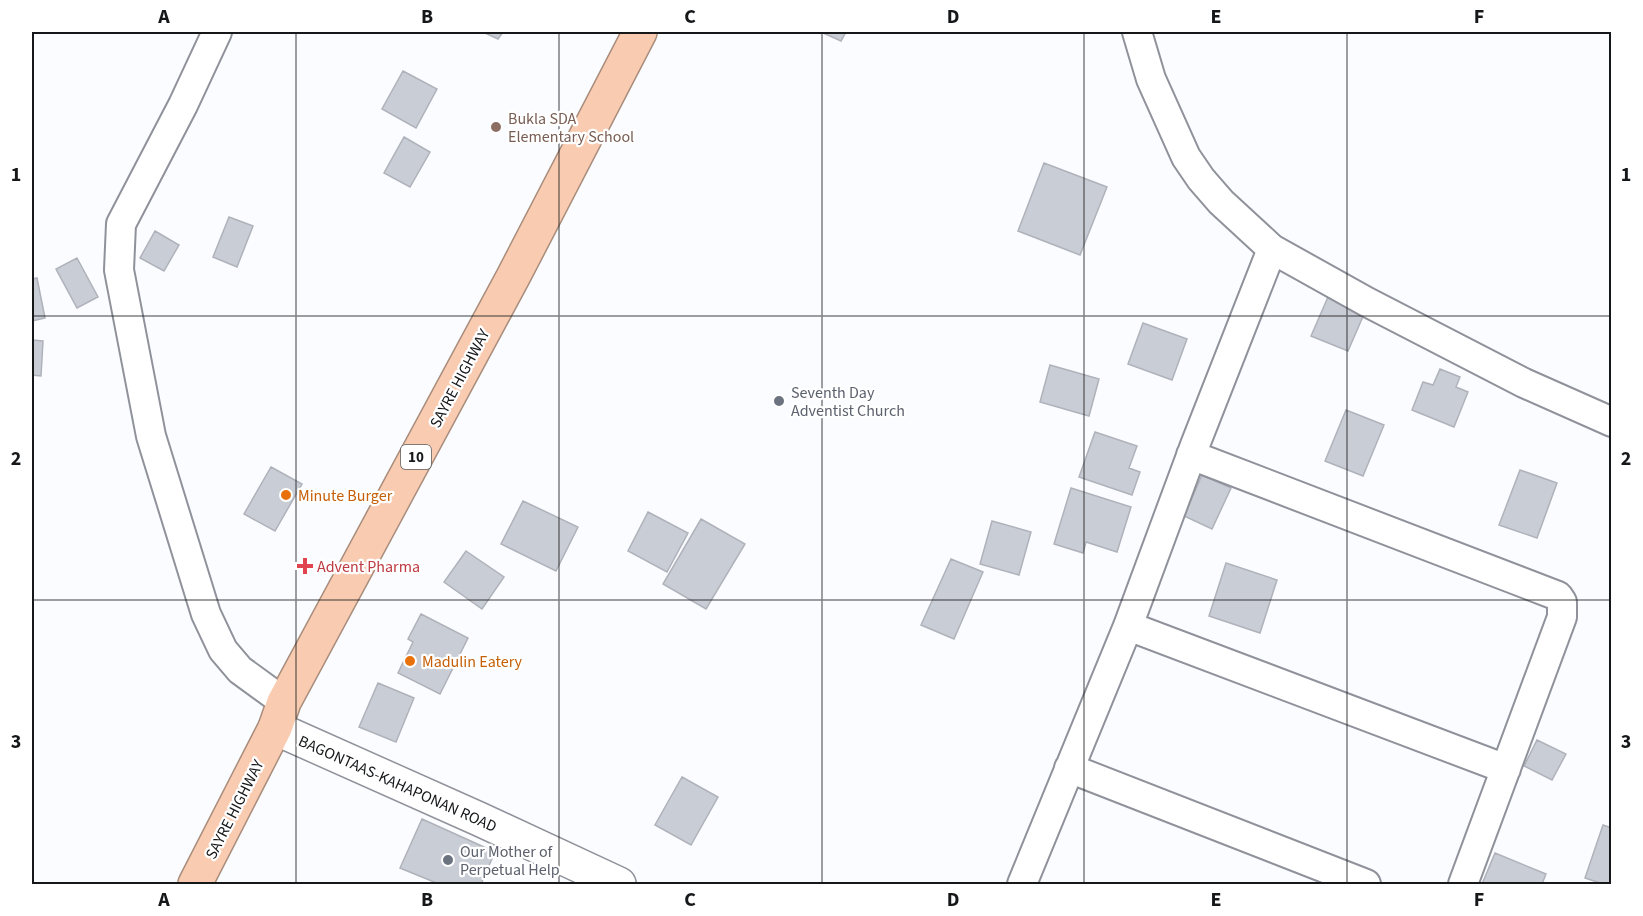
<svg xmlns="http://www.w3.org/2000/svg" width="1643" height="916" viewBox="0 0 1643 916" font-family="'Source Sans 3',sans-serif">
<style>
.building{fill:#c9cdd5;stroke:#afb2ba;stroke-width:1.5}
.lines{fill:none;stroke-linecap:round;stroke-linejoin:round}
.street-casing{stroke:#8f929a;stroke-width:32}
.secondary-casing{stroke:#8f929a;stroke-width:36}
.highway-casing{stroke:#a98d7c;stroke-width:36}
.street{stroke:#fff;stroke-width:28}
.secondary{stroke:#fff;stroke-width:33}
.highway{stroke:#f9ccb2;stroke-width:33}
.grid{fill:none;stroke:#151719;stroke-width:1.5;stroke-opacity:0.55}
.education-dot{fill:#8d6e63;stroke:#fff;stroke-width:2}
.worship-dot{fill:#6b7280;stroke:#fff;stroke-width:2}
.food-dot{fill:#e8710a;stroke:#fff;stroke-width:2}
.health-dot{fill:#e0444e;stroke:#fff;stroke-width:2}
.labels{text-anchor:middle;stroke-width:4.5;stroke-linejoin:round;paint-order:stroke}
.shield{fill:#fff;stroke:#5b5d5e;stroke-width:1.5}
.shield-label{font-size:15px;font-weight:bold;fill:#151719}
.education-label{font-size:16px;fill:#785e54;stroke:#fff;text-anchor:start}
.street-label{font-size:16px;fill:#151719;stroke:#fff}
.worship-label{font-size:16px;fill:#5b616d;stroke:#fff;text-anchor:start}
.food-label{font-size:16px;fill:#c56008;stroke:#fff;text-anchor:start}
.health-label{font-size:16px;fill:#be3a42;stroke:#fff;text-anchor:start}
.neatline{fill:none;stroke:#151719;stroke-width:2}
.grid-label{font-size:20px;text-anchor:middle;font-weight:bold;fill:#151719}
</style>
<rect width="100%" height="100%" fill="#fafcff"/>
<!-- building -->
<path class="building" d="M483,32H503L498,39Z
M821,32H846L841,41Z
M403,71L437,89L416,128L382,109Z
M404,137L430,152L410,187L384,173Z
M1044,163L1107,187L1080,255L1018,231Z
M229,217L253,226L237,267L213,257Z
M155,231L179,245L164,271L140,258Z
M77,258L98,297L77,308L56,269Z
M37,278L45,318L32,321V279Z
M1328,297L1365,312L1348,351L1311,336Z
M1143,323L1187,339L1172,380L1128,364Z
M32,340L43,341L41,376L32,375Z
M1050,365L1099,379L1089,416L1040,402Z
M1440,369L1460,377L1456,387L1468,392L1454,427L1412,410L1423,382L1433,385Z
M1346,410L1384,425L1363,476L1325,461Z
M1095,432L1137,446L1129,468L1140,472L1132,495L1079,477Z
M271,467L302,484L275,531L244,514Z
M1520,470L1557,483L1537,538L1499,525Z
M1202,475L1231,488L1212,529L1184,516Z
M1071,488L1131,507L1117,552L1086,542L1083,553L1054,544Z
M523,501L578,527L556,571L501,544Z
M648,512L688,533L667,572L628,551Z
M701,519L745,544L706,609L663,584Z
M992,521L1031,532L1019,575L980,564Z
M466,551L504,577L482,609L444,582Z
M951,559L983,572L954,639L921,625Z
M1226,563L1277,580L1260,633L1209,616Z
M421,614L468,638L440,694L398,673L413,642L408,639Z
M378,683L414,698L396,742L359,727Z
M1537,740L1566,754L1552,780L1524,766Z
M682,777L718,797L691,845L655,825Z
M422,819L495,852L481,884H439L400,868Z
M1603,825L1612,828V884H1603L1585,878Z
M1495,853L1546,874L1542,884H1482Z"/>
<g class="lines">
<defs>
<path id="street" d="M217,32L183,105L121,224L119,270L151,436L206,614L223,650L240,670L284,702
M1137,32L1151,79L1186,157L1201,179L1221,202L1272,249L1367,302L1524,383L1612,422
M1191,455L1558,596L1562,602V617L1463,884
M1128,626L1506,769
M1069,768L1366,884
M1022,884L1128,626L1195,445L1272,249"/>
<path id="secondary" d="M275,728L479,819L619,884"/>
<path id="highway" d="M195,884L275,728L284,702L513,277L640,32"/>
</defs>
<!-- street casing -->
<use href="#street" class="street-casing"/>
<!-- secondary casing -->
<use href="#secondary" class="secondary-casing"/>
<!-- highway casing -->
<use href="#highway" class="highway-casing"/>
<!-- street -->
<use href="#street" class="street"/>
<!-- secondary -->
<use href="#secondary" class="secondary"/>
<!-- highway -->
<use href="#highway" class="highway"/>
</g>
<!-- grid -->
<path class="grid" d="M296,32V884M559,32V884M822,32V884M1084,32V884M1347,32V884M32,316H1612M32,600H1612"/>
<!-- markers -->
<circle class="education-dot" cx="496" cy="127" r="6"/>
<g class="worship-dot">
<circle cx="779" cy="401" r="6"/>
<circle cx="448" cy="860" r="6"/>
</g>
<g class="food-dot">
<circle cx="286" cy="495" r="6"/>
<circle cx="410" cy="661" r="6"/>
</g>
<path class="health-dot" d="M302 557h6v6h6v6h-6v6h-6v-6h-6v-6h6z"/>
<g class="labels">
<!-- shield labels -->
<rect class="shield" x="401" y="445" width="30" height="24" rx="4.5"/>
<g class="shield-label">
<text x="416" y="462">10</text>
</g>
<!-- education labels -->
<g class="education-label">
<text x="508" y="124">Bukla SDA<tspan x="508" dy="18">Elementary School</tspan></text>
</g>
<!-- street labels -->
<g class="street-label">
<text transform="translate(459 378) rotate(-62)" y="6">SAYRE HIGHWAY</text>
<text transform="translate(398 783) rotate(24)" y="6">BAGONTAAS-KAHAPONAN ROAD</text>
<text transform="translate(234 809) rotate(-63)" y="6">SAYRE HIGHWAY</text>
</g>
<!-- worship labels -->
<g class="worship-label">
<text x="791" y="398">Seventh Day<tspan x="791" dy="18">Adventist Church</tspan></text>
<text x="460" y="857">Our Mother of<tspan x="460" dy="18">Perpetual Help</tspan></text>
</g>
<!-- food labels -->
<g class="food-label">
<text x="298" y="501">Minute Burger</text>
<text x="422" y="667">Madulin Eatery</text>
</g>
<!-- health labels -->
<g class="health-label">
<text x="317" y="572">Advent Pharma</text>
</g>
</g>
<!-- border -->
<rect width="1643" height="916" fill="none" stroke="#ffffff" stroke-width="66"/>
<rect x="33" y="33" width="1577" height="850" class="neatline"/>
<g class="grid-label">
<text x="164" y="23">A</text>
<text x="427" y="23">B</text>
<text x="690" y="23">C</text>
<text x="953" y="23">D</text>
<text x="1216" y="23">E</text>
<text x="1479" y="23">F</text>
<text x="16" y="181">1</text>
<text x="1626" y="181">1</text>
<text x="16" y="465">2</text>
<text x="1626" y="465">2</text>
<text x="16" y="748">3</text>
<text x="1626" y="748">3</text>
<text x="164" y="906">A</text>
<text x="427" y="906">B</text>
<text x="690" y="906">C</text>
<text x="953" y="906">D</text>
<text x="1216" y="906">E</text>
<text x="1479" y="906">F</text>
</g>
</svg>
